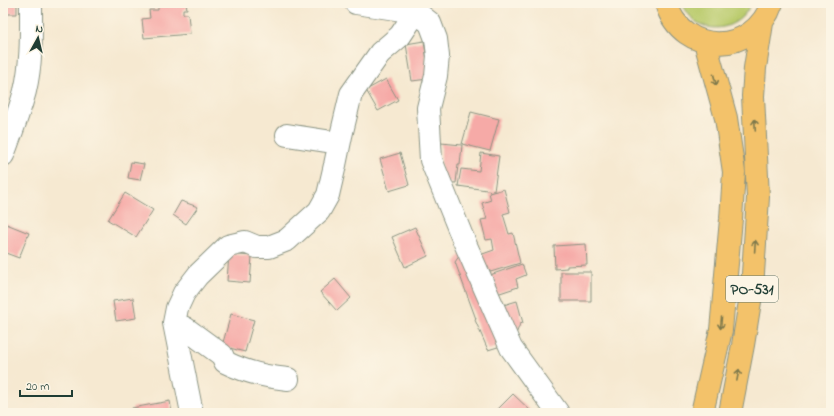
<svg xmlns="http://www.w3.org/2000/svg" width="834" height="416" viewBox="0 0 834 416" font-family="'Indie Flower',sans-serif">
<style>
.green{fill:#bbcc6e;stroke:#6d8451}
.building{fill:#f6aaa7}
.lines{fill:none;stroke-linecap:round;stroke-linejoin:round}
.minor-casing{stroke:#8a9382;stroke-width:24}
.major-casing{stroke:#8a9382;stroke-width:24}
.minor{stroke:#fff;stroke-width:22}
.major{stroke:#f3c26a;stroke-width:22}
.oneway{stroke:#7e794c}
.labels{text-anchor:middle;stroke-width:3;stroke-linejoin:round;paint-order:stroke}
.shield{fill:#fcf5e5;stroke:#617469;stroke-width:1}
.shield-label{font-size:15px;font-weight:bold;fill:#1f3d34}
</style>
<rect width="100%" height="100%" fill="#fcf5e5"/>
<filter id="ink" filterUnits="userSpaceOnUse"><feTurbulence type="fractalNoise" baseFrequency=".025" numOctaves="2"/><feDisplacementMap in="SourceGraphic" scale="8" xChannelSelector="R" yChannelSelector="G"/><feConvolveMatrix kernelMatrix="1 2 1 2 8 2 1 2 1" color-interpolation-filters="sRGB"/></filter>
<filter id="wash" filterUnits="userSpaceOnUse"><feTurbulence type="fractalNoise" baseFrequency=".012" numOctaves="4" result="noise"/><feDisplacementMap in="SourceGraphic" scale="16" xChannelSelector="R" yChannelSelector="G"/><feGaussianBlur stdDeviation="0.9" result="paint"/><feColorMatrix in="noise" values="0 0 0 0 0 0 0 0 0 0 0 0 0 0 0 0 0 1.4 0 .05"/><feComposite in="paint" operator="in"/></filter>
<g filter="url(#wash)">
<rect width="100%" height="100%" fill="#f6e9d1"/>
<!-- green -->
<path class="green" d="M682,3H751C743,25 715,36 695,21C689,16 685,10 682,3Z"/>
<g id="blocks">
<!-- building -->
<path class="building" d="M3,3H17V14H3Z
M158,3H186L187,9H183V14H188L190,34L144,38L142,19L150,18L149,10H158Z
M424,41L427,61L428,79L412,81L406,44Z
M386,79L398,100L378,111L366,90Z
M471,112L499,119L490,151L462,144Z
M441,143L462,145L460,165H458L456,183L443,182L441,176Z
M400,153L409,185L389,191L380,159Z
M481,153L499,156L494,191L458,186L461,169L479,171Z
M131,162L144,164L140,180L128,178Z
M504,189L510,212L503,214L509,234L513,233L520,263L484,274L477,256L494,250L492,239L486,240L481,220L487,219L482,203L491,200L489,193Z
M125,193L153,210L136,237L108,220Z
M181,201L198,207L186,224L173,215Z
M4,223L29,233L19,258L3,252Z
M415,227L428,256L405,267L392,237Z
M586,244L587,265L567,266V268L555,269L554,246Z
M464,249L501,346L488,350L475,320L476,319L455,262Z
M229,254L252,256L250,283L227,281Z
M522,264L526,275L516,279L518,287L494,295L487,276Z
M561,272H591V301H561Z
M335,279L351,298L337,311L320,292Z
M133,298L136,318L116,321L113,301Z
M517,301L523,323L520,324L516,334L500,306Z
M231,314L254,320L245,352L222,346Z
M513,394L533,413H494Z
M170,401L172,413H125L133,411L132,408Z"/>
</g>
</g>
<g filter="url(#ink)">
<use href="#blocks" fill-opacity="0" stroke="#8a9382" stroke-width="1"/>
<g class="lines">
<defs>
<path id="minor" d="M356,3L416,12L430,23L436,39L438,56L436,76L428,108L431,160L461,234L511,348L558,413
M287,135L339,143
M3,155C11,134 19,113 25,91C32,62 31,32 31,3
M174,323L185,328L222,355L225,362C245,372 266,377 288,379
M192,413L174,323L177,308L184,293L198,275L228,246L245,242L257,247H269L287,240L319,211L328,195L335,165L341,136L351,94L380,53L400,36L416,12"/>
<path id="major" d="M666,3C682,57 754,56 772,3
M702,413L721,330L731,219L734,172L726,118L705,42
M730,413L743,345L752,289L758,197L753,96L755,68L762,23"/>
</defs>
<!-- minor casing -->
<use href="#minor" class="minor-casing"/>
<!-- major casing -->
<use href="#major" class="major-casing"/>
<!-- minor -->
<use href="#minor" class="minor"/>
<!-- major -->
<use href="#major" class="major"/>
</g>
<!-- one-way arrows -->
<defs><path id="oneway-shaft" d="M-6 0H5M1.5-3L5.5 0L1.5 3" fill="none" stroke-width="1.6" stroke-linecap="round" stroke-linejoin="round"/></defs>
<g class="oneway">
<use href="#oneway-shaft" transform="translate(715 80) rotate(75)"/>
<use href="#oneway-shaft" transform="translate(755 125) rotate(-93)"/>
<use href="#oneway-shaft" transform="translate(755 246) rotate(-86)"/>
<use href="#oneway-shaft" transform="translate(721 323) rotate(95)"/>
<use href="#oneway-shaft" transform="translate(738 375) rotate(-79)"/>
</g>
</g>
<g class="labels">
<!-- shield labels -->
<rect class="shield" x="726" y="276" width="52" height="26" rx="3"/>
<g class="shield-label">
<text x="752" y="294">PO-531</text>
</g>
</g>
<!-- margin -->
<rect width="834" height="416" fill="none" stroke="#fcf5e5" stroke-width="16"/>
<!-- north arrow -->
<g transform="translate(38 38) rotate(8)" stroke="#fcf5e5" stroke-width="3" paint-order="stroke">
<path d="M0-3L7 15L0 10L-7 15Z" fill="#1f3d34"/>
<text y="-6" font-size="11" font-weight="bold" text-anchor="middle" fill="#1f3d34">N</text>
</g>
<!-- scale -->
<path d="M20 390v6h52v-6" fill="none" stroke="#1f3d34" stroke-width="2"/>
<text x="26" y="390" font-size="12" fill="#1f3d34" stroke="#fcf5e5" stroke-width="3" paint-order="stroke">20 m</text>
</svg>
